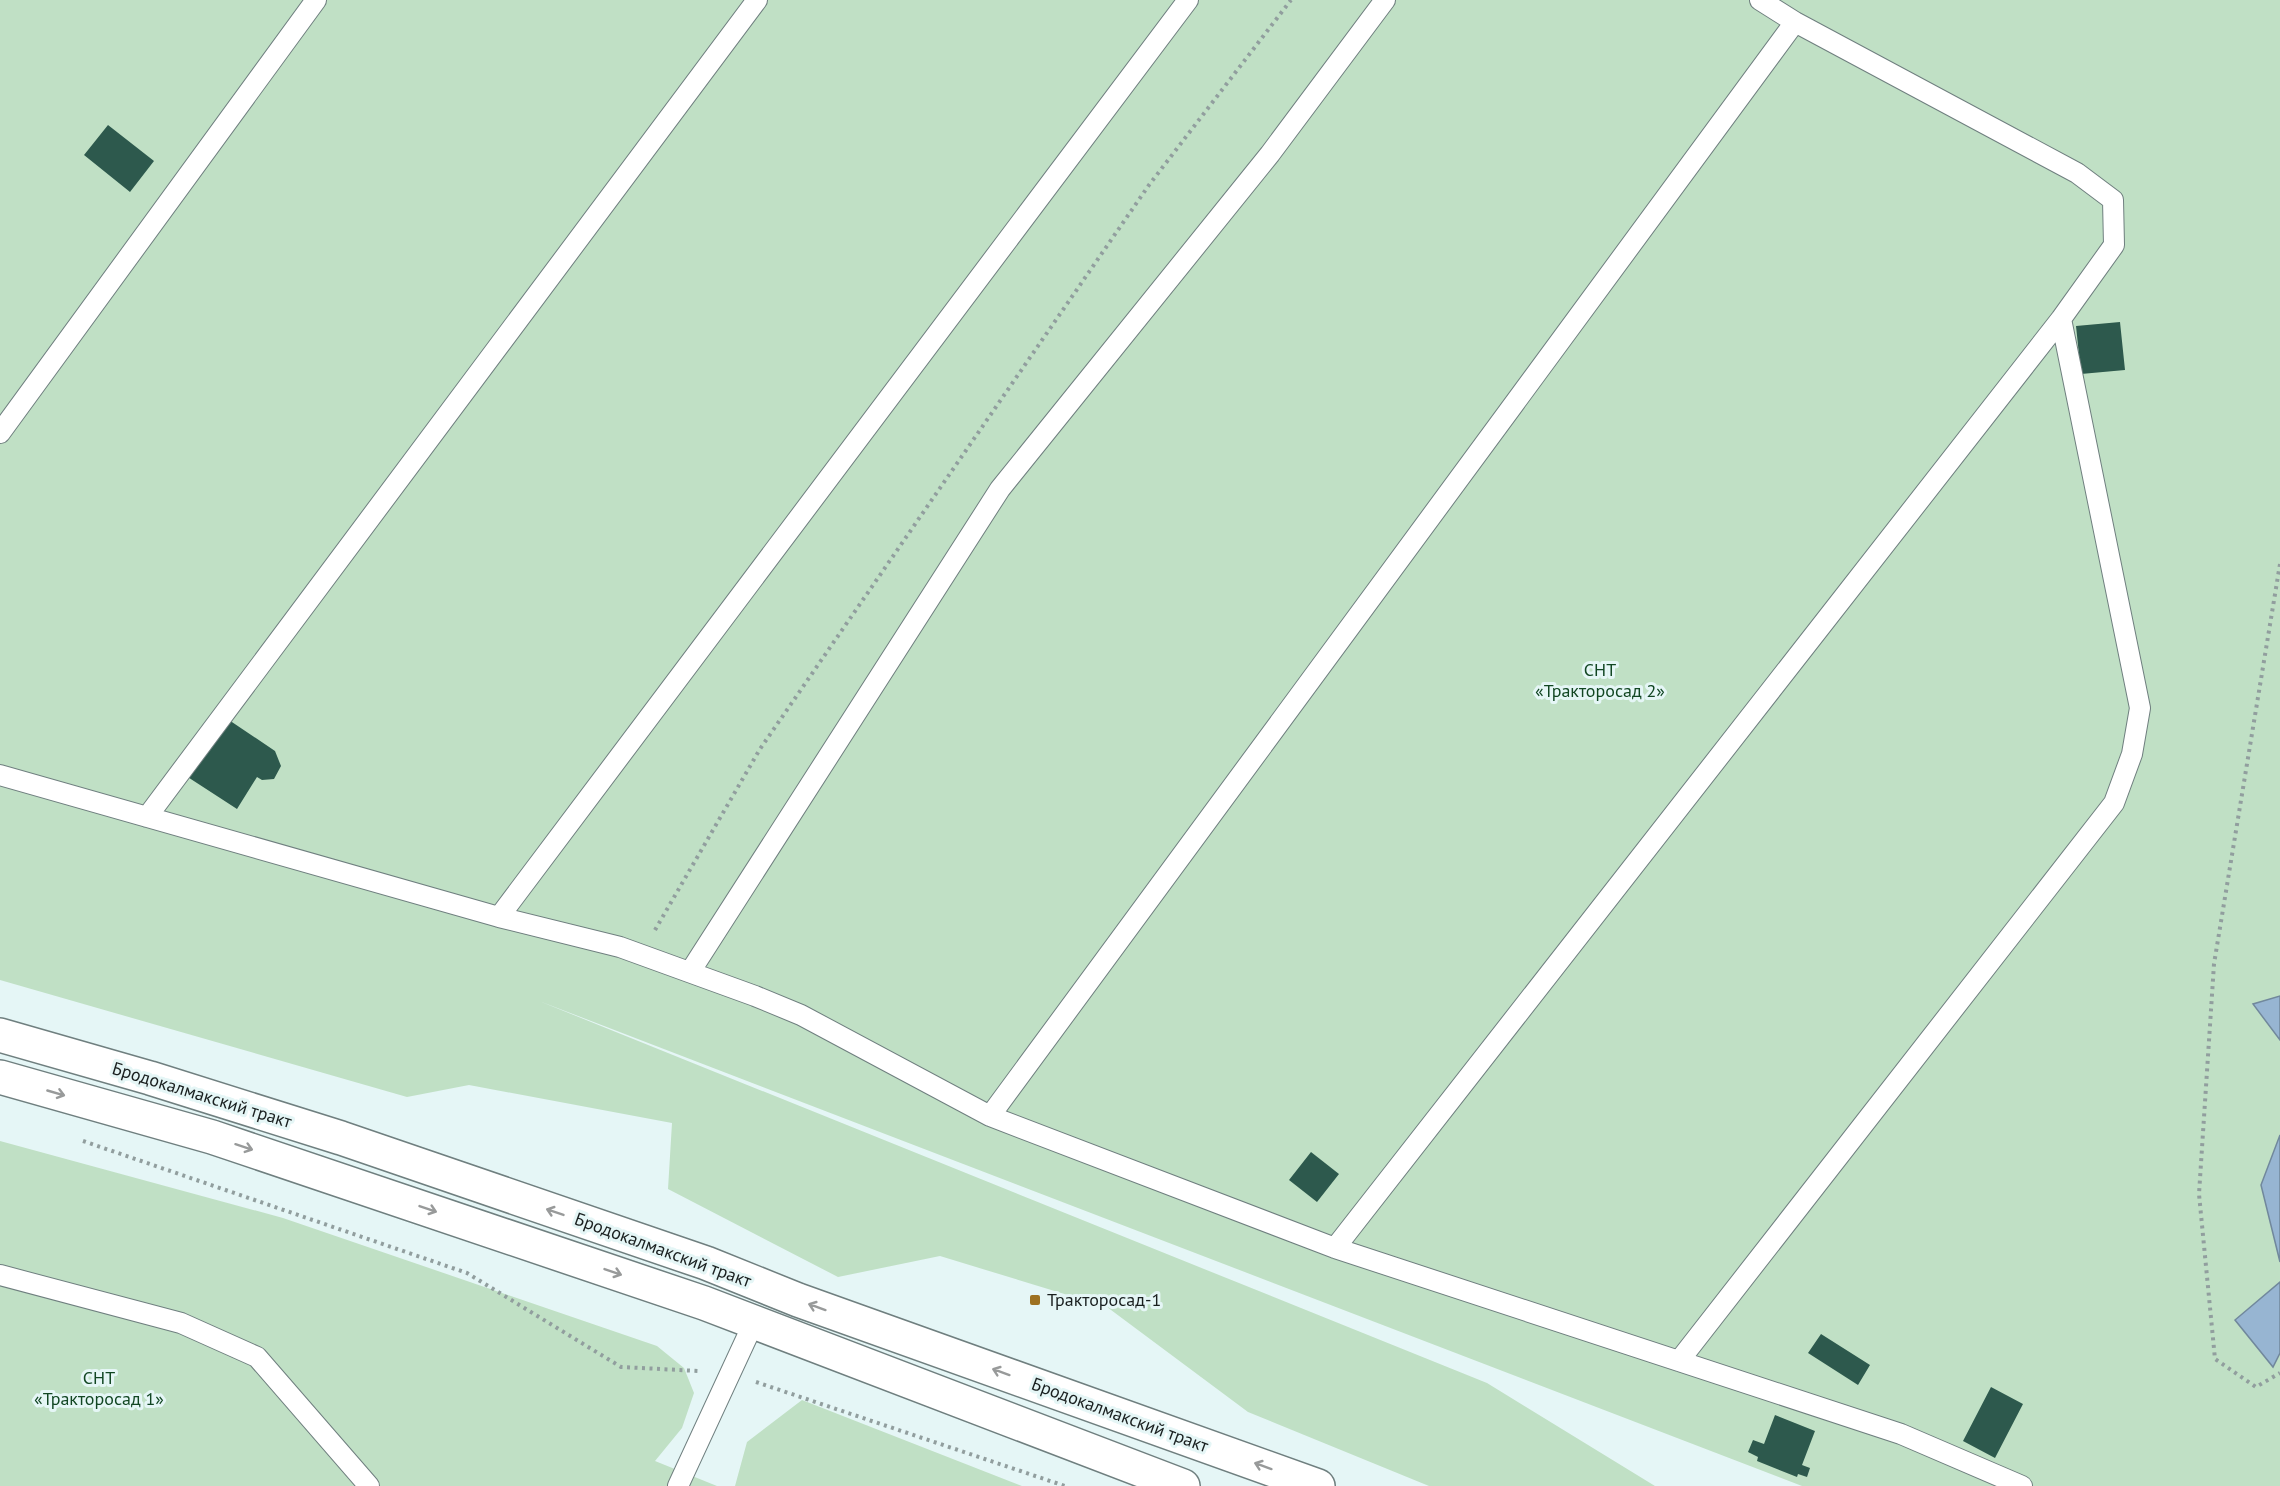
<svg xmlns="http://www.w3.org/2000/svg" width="2280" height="1486" viewBox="0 0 2280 1486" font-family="'PT Sans',sans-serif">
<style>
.green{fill:#c0e0c5}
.water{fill:#97b5d2;stroke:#71889c;stroke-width:1.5}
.building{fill:#2d594d}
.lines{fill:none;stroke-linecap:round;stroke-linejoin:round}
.service-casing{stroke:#6f7f7f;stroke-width:22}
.primary-casing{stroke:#6f7f7f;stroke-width:36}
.path{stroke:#919e9e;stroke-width:4;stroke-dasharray:3 4.5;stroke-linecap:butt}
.service{stroke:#fff;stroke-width:20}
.primary{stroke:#fff;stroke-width:33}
.oneway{stroke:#989a9a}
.poi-dot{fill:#9d7121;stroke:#e5f6f6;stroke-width:2}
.labels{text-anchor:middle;stroke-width:6;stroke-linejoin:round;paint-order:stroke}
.park-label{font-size:18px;fill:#114622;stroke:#e5f6f6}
.street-label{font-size:18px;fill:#191f1f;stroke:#e5f6f6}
.poi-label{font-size:18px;fill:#191f1f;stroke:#e5f6f6;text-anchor:start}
</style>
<rect width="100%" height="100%" fill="#e5f6f6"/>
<!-- green -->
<path class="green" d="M0,0H2280V1486H1802L539,1001L1487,1383L1655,1486H1429L1248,1412L1107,1307L940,1256L838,1277L668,1189L672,1123L469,1085L407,1097L0,980Z
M0,1141L283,1218L657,1346L684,1368L694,1393L682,1428L655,1461L717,1486H0Z
M802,1400L1022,1486H735L747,1442Z"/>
<!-- water -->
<path class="water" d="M2280,996V1040L2253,1004Z
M2280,1135V1262L2261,1185Z
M2280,1282V1353L2273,1367L2235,1320Z"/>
<!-- building -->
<path class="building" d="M108,125L154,161L130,192L84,155Z
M2120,322L2125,370L2081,374L2076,326Z
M220,714L275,751L281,766L274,779L262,780L257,777L237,809L180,772Z
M1311,1152L1339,1174L1317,1202L1289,1180Z
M1821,1334L1870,1365L1858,1385L1808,1353Z
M1991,1387L2023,1404L1995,1458L1963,1441Z
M1775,1415L1815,1431L1802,1465L1810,1468L1807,1477L1798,1474L1797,1477L1757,1461L1758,1457L1748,1452L1753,1440L1764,1444Z"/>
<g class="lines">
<defs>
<path id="service" d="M0,433L316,0
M0,775L499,917L620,947L755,996L801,1015L990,1116L1335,1248L1901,1434L2022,1486
M147,817L757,0
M499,917L1188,0
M690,972L1000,489L1270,154L1385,0
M990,1116L1795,22
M1335,1248L2061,319L2114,245L2113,200L2077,173L1795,22L1760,0
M0,1275L181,1323L257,1357L369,1486
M1679,1361L2114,803L2132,754L2140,708L2061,319
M678,1486L754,1322"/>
<path id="primary" d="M0,1035L150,1078L341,1138L706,1263L798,1300L1318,1486
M0,1077L212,1137L704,1303L1183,1486"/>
</defs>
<!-- service casing -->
<use href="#service" class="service-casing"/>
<!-- primary casing -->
<use href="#primary" class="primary-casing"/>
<!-- path -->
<path class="path" d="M2280,564L2214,964L2199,1194L2215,1359L2256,1387L2280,1373
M655,930L760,749L1149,185L1291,0
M83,1141L467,1273L621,1367L699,1371
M756,1382L1065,1486"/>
<!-- service -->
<use href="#service" class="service"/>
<!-- primary -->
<use href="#primary" class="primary"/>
</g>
<!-- one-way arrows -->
<defs><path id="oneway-shaft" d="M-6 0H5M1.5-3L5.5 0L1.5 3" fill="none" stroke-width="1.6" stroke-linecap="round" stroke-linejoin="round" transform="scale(1.5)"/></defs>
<g class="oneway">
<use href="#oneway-shaft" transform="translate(56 1093) rotate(16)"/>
<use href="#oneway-shaft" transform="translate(244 1147) rotate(18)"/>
<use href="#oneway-shaft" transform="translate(428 1209) rotate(19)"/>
<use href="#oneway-shaft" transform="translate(555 1212) rotate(-161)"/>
<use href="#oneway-shaft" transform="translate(613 1272) rotate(19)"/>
<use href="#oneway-shaft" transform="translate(817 1307) rotate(-160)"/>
<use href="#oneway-shaft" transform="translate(1001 1372) rotate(-160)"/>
<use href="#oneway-shaft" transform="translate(1263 1466) rotate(-160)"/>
</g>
<!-- markers -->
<rect class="poi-dot" x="1029" y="1294" width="12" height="12" rx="3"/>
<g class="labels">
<!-- park labels -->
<g class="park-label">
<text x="1600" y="676">СНТ<tspan x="1600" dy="21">«Тракторосад 2»</tspan></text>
<text x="99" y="1384">СНТ<tspan x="99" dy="21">«Тракторосад 1»</tspan></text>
</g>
<!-- street labels -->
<g class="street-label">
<text transform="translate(202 1095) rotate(17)" y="6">Бродокалмакский тракт</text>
<text transform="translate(663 1250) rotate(20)" y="6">Бродокалмакский тракт</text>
<text transform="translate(1120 1415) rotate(20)" y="6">Бродокалмакский тракт</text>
</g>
<!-- poi labels -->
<g class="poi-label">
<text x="1047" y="1306">Тракторосад-1</text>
</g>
</g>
</svg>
